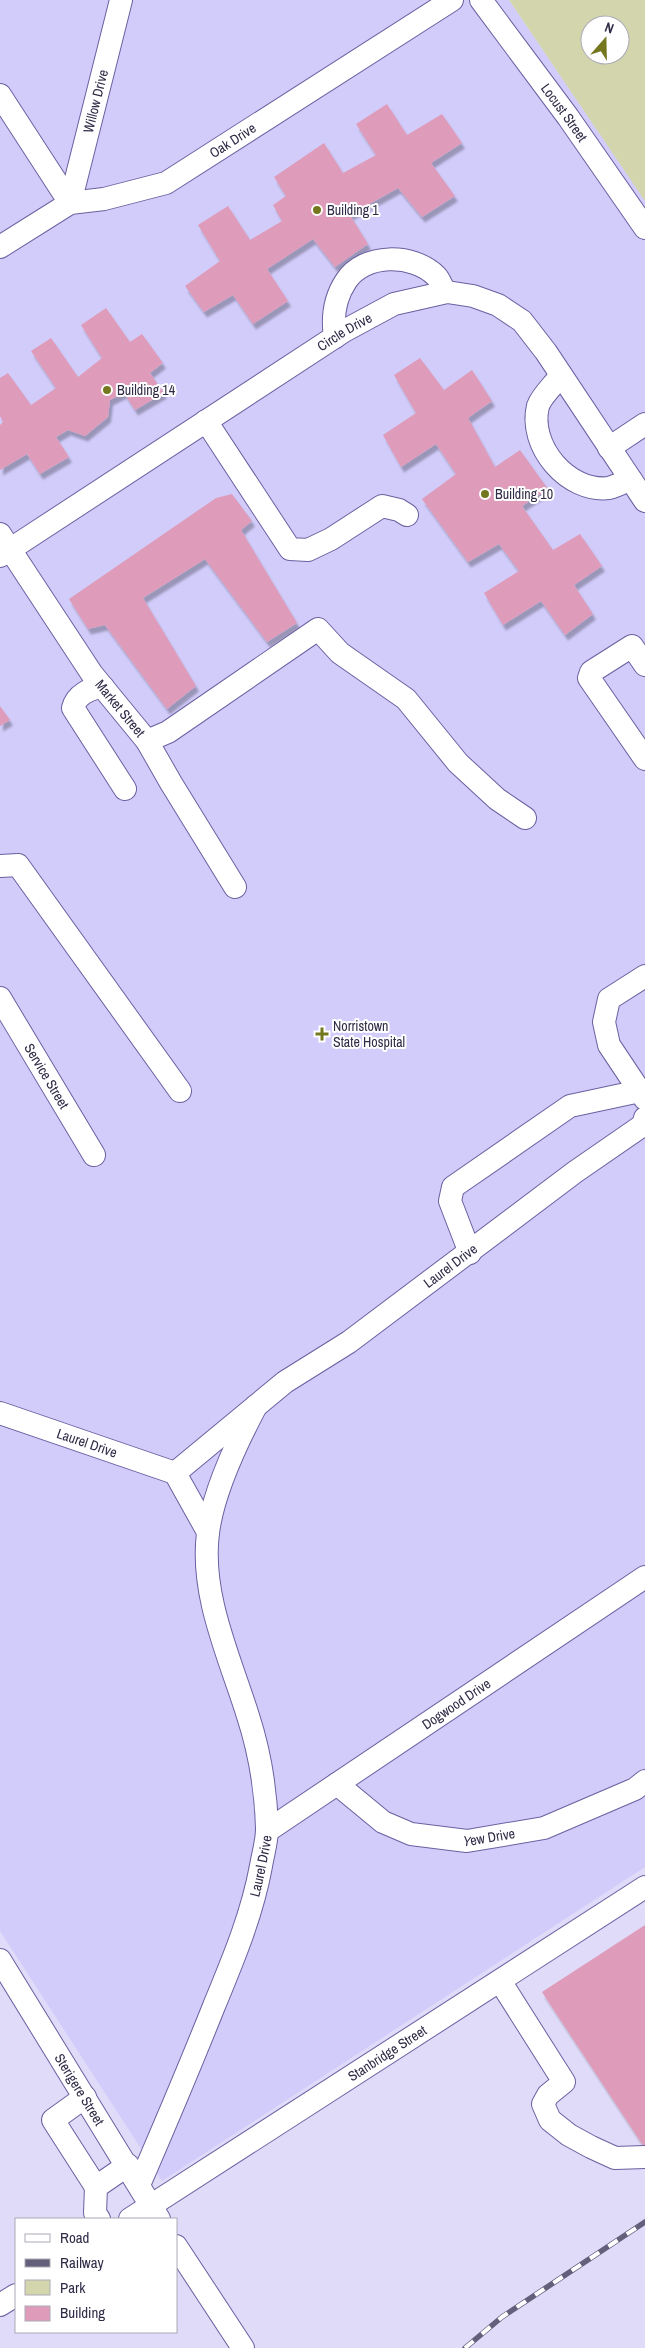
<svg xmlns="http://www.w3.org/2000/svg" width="645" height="2348" viewBox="0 0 645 2348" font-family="'Archivo Narrow',sans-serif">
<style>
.built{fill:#d2ccfb}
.green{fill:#d3d5ad;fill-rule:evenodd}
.building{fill:#de9cba;filter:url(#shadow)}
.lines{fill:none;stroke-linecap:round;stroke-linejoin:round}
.minor-casing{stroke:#6b60a0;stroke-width:24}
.minor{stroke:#fff;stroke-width:22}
.rail-casing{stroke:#64607c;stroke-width:5.5}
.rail{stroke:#fff;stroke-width:4;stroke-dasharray:11;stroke-linecap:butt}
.poi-dot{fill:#75771f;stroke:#fff;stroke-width:2}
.labels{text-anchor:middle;stroke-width:4;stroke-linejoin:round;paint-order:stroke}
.street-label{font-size:14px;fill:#302b47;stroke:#fff}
.poi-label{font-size:14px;fill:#302b47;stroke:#fff;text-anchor:start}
</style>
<defs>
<filter id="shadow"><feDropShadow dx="3" dy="5.5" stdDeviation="1" flood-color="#0004"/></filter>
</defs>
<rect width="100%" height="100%" fill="#dfdbf9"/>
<!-- built -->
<path class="built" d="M0,0H509L645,201V1867L162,2181L0,1931Z"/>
<!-- green -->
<path class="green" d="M509,0H645V201ZM590,25H620V55H590Z"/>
<!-- building -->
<path class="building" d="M387,104L407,135L442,114L462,143L431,163L455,196L422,217L398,188L350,215L368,244L335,267L313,239L267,269L288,301L253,324L233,295L204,312L185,286L220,261L198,225L228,206L250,240L282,221L273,205L286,196L274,177L324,143L343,173L376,155L356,124Z
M106,308L130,342L142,334L163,363L150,373L164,393L135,410L124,393L110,400L108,417L85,436L68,430L56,437L69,457L40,474L27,454L0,470V425L3,422L0,416V378L8,373L31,405L56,388L31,351L51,338L78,377L102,358L81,325Z
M420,358L444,390L472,370L492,401L468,418L495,467L520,450L548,489L522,506L553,550L580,534L602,566L574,585L593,614L565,635L541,601L503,625L484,593L519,571L499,544L468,562L422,499L456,474L436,444L401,467L383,435L416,413L394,375Z
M232,494L252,521L241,530L297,623L267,642L205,559L143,598L196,686L167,709L105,625L88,629L69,599L216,498Z
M0,706L10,720L0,726Z
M645,1925V2146L644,2147L542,1992Z"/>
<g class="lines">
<defs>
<g id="minor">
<path id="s1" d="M481,0L568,117L645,228"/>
<path d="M0,95L70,203"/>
<path id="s2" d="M70,203L121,0"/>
<path id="s3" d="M0,247L70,203L104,199L166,183L452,0"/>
<path d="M335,337C332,317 334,299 346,281C364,253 413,253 436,276C440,280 442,287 445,292"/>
<path d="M561,375C554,385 542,395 538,406C528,446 568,493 609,488C616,486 624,482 631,480"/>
<path d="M206,421L290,549L308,550L331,539L382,506L399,510L407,515"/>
<path d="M609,448L645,424"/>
<path id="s4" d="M0,534L92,674L147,741L171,783L235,887"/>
<path id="s5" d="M0,556L344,331L394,304L447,292L473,296L498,305L522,321L546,352L645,501"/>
<path d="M645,665L632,646L591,672L589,678L645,759"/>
<path d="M103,687C90,688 76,695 73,708L125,789"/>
<path d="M147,741L168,732L318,629L340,653L406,699L458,763L497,799L525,818"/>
<path d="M0,866L18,865L180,1091"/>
<path d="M645,976L609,999L604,1022L609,1045L645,1099"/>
<path id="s6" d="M0,998L94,1155"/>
<path d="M470,1253L450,1201L453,1187L570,1106L640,1091"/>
<path id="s7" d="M0,1413L175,1473L285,1382L349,1342L575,1172L643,1125L645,1118"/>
<path d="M175,1473L208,1532"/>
<path id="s8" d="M337,1784L383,1822L411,1834L467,1841L544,1828L635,1789L645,1781"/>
<path id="s9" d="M267,1831L645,1577"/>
<path id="s10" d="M0,1960L159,2219"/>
<path d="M500,1981L564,2082L548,2095L543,2104L550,2120L569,2135L591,2147L615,2158L645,2157"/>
<path d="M85,2097L53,2120L96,2187"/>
<path id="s11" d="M139,2185C165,2125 190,2066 214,2006C233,1960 252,1915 261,1866C263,1854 267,1841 267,1829C266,1791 260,1753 248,1716C230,1658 200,1595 208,1533C213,1492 237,1442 256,1406"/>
<path d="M99,2219L95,2213L96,2187L128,2165"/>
<path id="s12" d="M130,2219L645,1887"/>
<path d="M176,2246L243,2348"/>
<path d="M0,2305L16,2295"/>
</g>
</defs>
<!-- minor casing -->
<use href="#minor" class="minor-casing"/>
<!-- minor -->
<use href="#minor" class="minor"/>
<defs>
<path id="rail" d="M465,2348L502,2317L645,2222"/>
</defs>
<!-- rail casing -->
<use href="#rail" class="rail-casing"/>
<!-- rail -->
<use href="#rail" class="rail"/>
</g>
<!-- markers -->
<g class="poi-dot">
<circle cx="317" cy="210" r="5"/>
<circle cx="107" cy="390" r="5"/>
<circle cx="485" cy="494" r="5"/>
<path d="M319.5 1026.5h5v5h5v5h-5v5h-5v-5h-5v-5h5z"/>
</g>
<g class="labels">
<!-- street labels -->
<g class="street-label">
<text dy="5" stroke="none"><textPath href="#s2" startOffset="105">Willow Drive</textPath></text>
<text dy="5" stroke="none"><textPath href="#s1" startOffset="140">Locust Street</textPath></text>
<text dy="5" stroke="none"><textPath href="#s3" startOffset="260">Oak Drive</textPath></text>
<text dy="5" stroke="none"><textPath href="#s5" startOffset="411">Circle Drive</textPath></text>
<text dy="5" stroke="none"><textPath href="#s4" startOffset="212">Market Street</textPath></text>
<text dy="5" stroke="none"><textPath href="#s6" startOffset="91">Service Street</textPath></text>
<text dy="5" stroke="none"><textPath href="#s7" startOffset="530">Laurel Drive</textPath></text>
<text dy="5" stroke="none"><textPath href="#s7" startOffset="92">Laurel Drive</textPath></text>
<text dy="5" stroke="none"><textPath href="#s9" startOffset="228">Dogwood Drive</textPath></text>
<text dy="5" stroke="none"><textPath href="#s8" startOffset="169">Yew Drive</textPath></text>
<text dy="5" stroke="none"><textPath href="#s11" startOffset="342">Laurel Drive</textPath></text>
<text dy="5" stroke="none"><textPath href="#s12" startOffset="306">Stanbridge Street</textPath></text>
<text dy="5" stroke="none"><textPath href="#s10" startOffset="152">Sterigere Street</textPath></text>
</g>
<!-- poi labels -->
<g class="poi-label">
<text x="327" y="215">Building 1</text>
<text x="117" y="395">Building 14</text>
<text x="495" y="499">Building 10</text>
<text x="333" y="1031">Norristown<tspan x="333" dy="16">State Hospital</tspan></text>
</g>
</g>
<!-- legend -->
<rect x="15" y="2218" width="162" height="115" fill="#ffffff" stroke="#acaab5"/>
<rect x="25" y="2234" width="25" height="8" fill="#ffffff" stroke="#acaab5"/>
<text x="60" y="2243" font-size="15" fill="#302b47">Road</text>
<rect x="25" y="2259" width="25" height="8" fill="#64607c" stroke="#acaab5"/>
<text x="60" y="2268" font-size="15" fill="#302b47">Railway</text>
<rect x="25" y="2280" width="25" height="15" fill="#d3d5ad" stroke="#acaab5"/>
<text x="60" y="2293" font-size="15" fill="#302b47">Park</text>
<rect x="25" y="2306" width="25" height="15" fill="#de9cba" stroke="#acaab5"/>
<text x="60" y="2318" font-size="15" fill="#302b47">Building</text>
<!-- north arrow -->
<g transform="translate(605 40) rotate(20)"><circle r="24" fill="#ffffff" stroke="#acaab5"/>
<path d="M0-4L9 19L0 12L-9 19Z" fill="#75771f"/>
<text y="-8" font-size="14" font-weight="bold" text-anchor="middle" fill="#302b47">N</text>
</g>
</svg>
